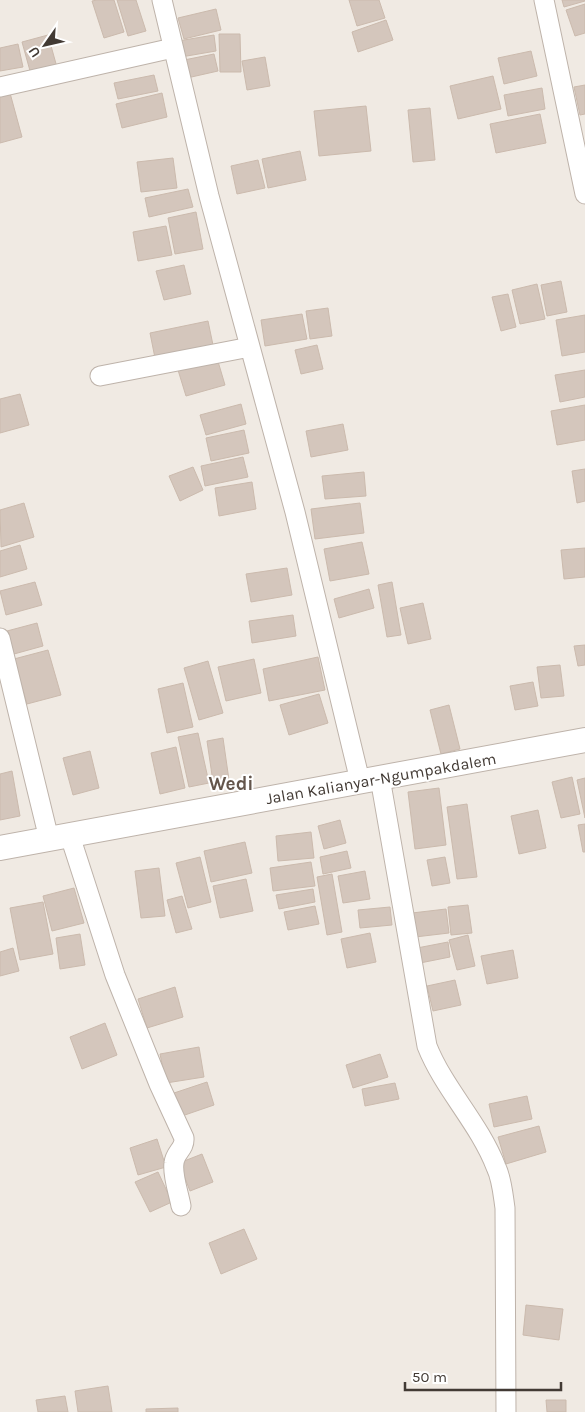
<svg xmlns="http://www.w3.org/2000/svg" width="585" height="1412" viewBox="0 0 585 1412" font-family="Karla,sans-serif">
<style>
.building{fill:#d4c6bc;stroke:#cbbaad}
.lines{fill:none;stroke-linecap:round;stroke-linejoin:round}
.minor-casing{stroke:#beb3aa;stroke-width:21}
.tertiary-casing{stroke:#beb3aa;stroke-width:26}
.minor{stroke:#fff;stroke-width:19}
.tertiary{stroke:#fff;stroke-width:24}
.labels{text-anchor:middle;stroke-width:4;stroke-linejoin:round;paint-order:stroke}
.street-label{font-size:16px;fill:#423a34;stroke:#fff}
.quarter-label{font-size:19px;font-weight:bold;fill:#64564c;stroke:#fff}
</style>
<rect width="100%" height="100%" fill="#f0eae3"/>
<!-- building -->
<path class="building" d="M97,0H114L124,32L104,38L92,1Z
M117,0H136L146,31L128,36Z
M349,0H379L385,18L357,26Z
M562,0H585V1L564,7Z
M585,4V33L575,36L566,10Z
M216,9L221,30L184,39L178,18Z
M386,20L393,40L358,52L352,32Z
M219,34H240L241,72H220Z
M48,35L58,71L32,78L22,42Z
M214,35L216,51L181,57L178,41Z
M18,44L23,67L0,71V48Z
M531,51L537,76L504,84L498,58Z
M214,54L218,71L187,78L184,60Z
M265,57L270,86L247,90L242,61Z
M154,75L158,91L118,99L114,83Z
M493,76L501,109L458,119L450,86Z
M585,85V114L580,115L574,87Z
M542,88L545,109L508,116L504,95Z
M10,93L22,137L0,143V96Z
M162,93L167,117L122,128L116,104Z
M366,106L371,151L319,156L314,111Z
M430,108L435,160L413,162L408,110Z
M540,114L546,143L496,153L490,124Z
M300,151L306,180L268,188L262,159Z
M173,158L177,188L141,192L137,162Z
M258,160L265,188L237,194L231,166Z
M188,189L193,207L149,217L145,198Z
M196,212L203,249L175,254L168,218Z
M166,226L172,255L138,261L133,232Z
M184,265L191,294L164,300L156,271Z
M561,281L567,312L547,316L541,285Z
M537,284L545,319L520,324L512,290Z
M508,294L516,327L501,331L492,297Z
M328,308L332,336L310,339L306,311Z
M302,314L307,339L265,346L261,320Z
M585,315V352L562,356L556,320Z
M208,321L213,345L155,358L150,333Z
M317,345L323,369L301,374L295,350Z
M217,358L225,385L186,396L178,370Z
M585,370V397L560,402L555,375Z
M20,394L29,425L0,433V399Z
M241,404L246,424L206,435L200,415Z
M585,405V440L557,445L551,411Z
M343,424L348,450L311,457L306,431Z
M244,430L249,453L211,461L206,438Z
M243,457L248,477L205,486L201,466Z
M193,467L203,490L180,501L169,476Z
M585,469V501L577,503L572,471Z
M364,472L366,496L325,499L322,476Z
M252,482L256,509L219,516L215,488Z
M24,503L34,537L1,547L0,510Z
M360,503L364,533L315,539L311,509Z
M362,542L369,574L330,581L324,549Z
M20,545L27,569L0,577V551Z
M585,548V577L564,579L561,550Z
M287,568L292,595L251,602L246,574Z
M35,582L42,605L6,615L0,591Z
M392,582L401,635L387,637L378,585Z
M369,589L374,608L339,618L334,599Z
M423,603L431,639L408,644L400,608Z
M293,615L296,636L252,643L249,621Z
M37,623L43,646L14,654L7,631Z
M585,645V665L578,666L574,646Z
M48,650L61,695L27,704L14,659Z
M318,657L325,690L269,701L263,669Z
M254,659L261,693L226,701L218,667Z
M208,661L223,713L199,720L184,668Z
M560,665L564,696L541,698L537,667Z
M533,682L538,706L515,710L510,686Z
M183,683L193,727L167,733L158,689Z
M319,694L328,723L289,735L280,705Z
M449,705L460,749L441,754L430,710Z
M198,733L209,783L189,787L178,737Z
M223,738L229,780L213,782L207,741Z
M176,747L185,788L160,794L151,753Z
M90,751L99,788L73,795L63,758Z
M12,771L20,816L0,820V774Z
M572,777L580,814L561,818L552,782Z
M585,778V818L577,780Z
M439,788L446,845L415,849L408,792Z
M467,804L477,877L457,879L447,807Z
M538,810L546,848L519,854L511,816Z
M340,820L346,843L324,849L318,826Z
M585,824V852H583L578,825Z
M311,832L314,858L278,861L276,836Z
M245,842L252,873L211,882L204,851Z
M347,851L351,868L323,874L320,857Z
M200,857L211,902L188,908L176,863Z
M445,857L450,883L432,886L427,860Z
M311,862L315,886L273,891L270,868Z
M159,868L165,916L141,918L135,871Z
M365,871L370,899L343,903L338,876Z
M332,874L342,932L327,935L317,877Z
M246,879L253,911L220,918L213,886Z
M74,888L84,923L52,931L43,896Z
M313,889L315,902L279,909L276,895Z
M182,896L192,929L176,933L167,900Z
M43,902L53,954L20,960L10,908Z
M468,905L472,933L451,935L448,907Z
M315,906L319,924L288,930L284,912Z
M390,907L392,925L360,928L358,910Z
M446,909L449,933L415,937L412,913Z
M370,933L376,962L347,968L341,939Z
M80,934L85,965L60,969L56,938Z
M468,935L475,966L457,970L449,940Z
M448,942L450,957L420,963L417,948Z
M13,948L19,971L0,976V952Z
M513,950L518,978L487,984L481,956Z
M455,980L461,1005L433,1011L427,986Z
M175,987L183,1017L147,1028L138,999Z
M105,1023L117,1055L82,1069L70,1037Z
M199,1047L204,1077L166,1083L160,1054Z
M380,1054L388,1077L353,1088L346,1065Z
M207,1082L214,1105L179,1117L171,1094Z
M395,1083L399,1099L365,1106L362,1089Z
M527,1096L532,1119L494,1127L489,1104Z
M539,1126L546,1152L506,1164L498,1137Z
M157,1139L166,1167L138,1175L130,1148Z
M202,1154L213,1182L190,1191L179,1163Z
M158,1172L172,1202L150,1212L135,1182Z
M244,1229L257,1259L221,1274L209,1243Z
M526,1305L563,1309L559,1340L523,1335Z
M108,1386L112,1412H78L75,1391Z
M65,1396L68,1412H38L36,1400Z
M546,1400H566V1412H547Z
M178,1408V1412H146V1409Z"/>
<g class="lines">
<defs>
<path id="minor" d="M162,0L209,196L295,512L360,781
M544,0L585,194
M0,87L173,48
M100,376L250,347
M0,638L49,839
M380,778L427,1046C444,1089 479,1123 496,1167C502,1179 503,1195 505,1208L506,1412
M70,836L115,975L159,1084L184,1138C185,1149 175,1152 174,1163C172,1175 179,1194 181,1206"/>
<path id="tertiary" d="M0,848L585,740"/>
</defs>
<!-- minor casing -->
<use href="#minor" class="minor-casing"/>
<!-- tertiary casing -->
<use href="#tertiary" class="tertiary-casing"/>
<!-- minor -->
<use href="#minor" class="minor"/>
<!-- tertiary -->
<use href="#tertiary" class="tertiary"/>
</g>
<g class="labels">
<!-- street labels -->
<g class="street-label">
<text transform="translate(381 778) rotate(-10)" y="6">Jalan Kalianyar-Ngumpakdalem</text>
</g>
<!-- quarter labels -->
<g class="quarter-label">
<text x="231" y="790">Wedi</text>
</g>
</g>
<!-- north arrow -->
<g transform="translate(45 45) rotate(236)" stroke="#ffffff" stroke-width="4" paint-order="stroke">
<path d="M0-4L9 19L0 12L-9 19Z" fill="#423a34"/>
<text y="-8" font-size="14" font-weight="bold" text-anchor="middle" fill="#423a34">U</text>
</g>
<!-- scale -->
<path d="M405 1382v8h156v-8" fill="none" stroke="#423a34" stroke-width="2.5"/>
<text x="412" y="1382" font-size="15" fill="#423a34" stroke="#ffffff" stroke-width="4" paint-order="stroke">50 m</text>
</svg>
